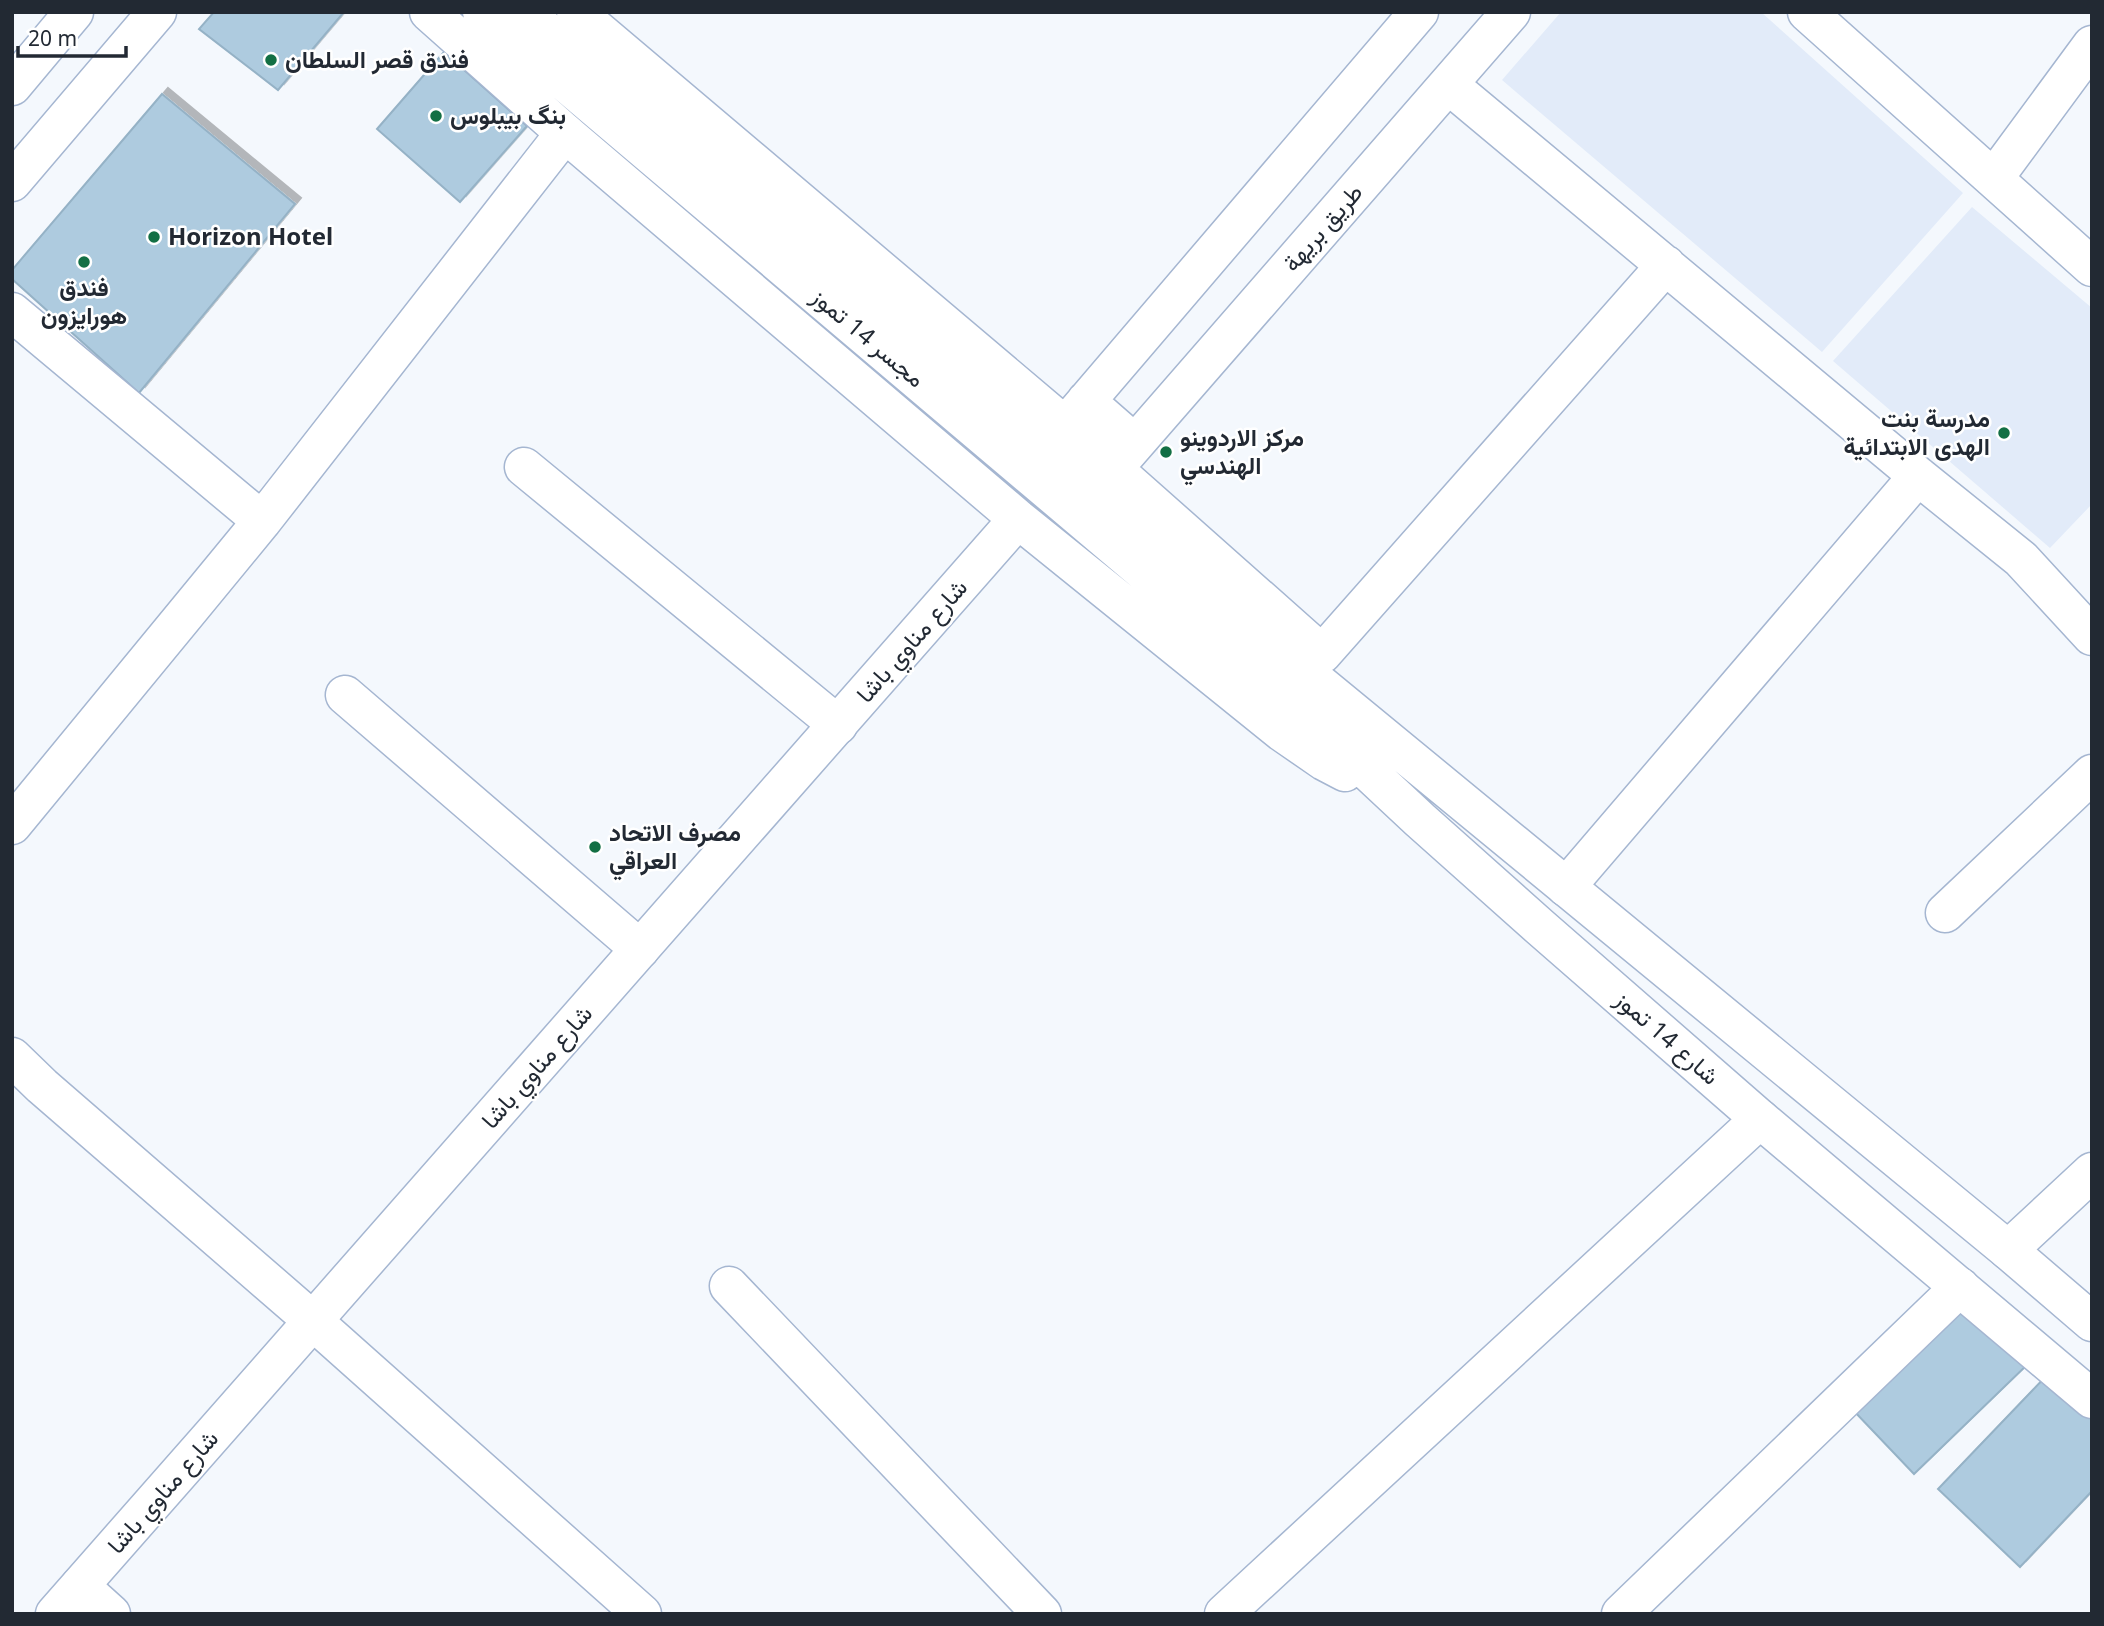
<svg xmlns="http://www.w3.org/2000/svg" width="2104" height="1626" viewBox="0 0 2104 1626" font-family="'Noto Sans',Vazirmatn,sans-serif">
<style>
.built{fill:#e2ebf9}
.building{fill:#aecbdf;stroke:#95b2c6;stroke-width:2;filter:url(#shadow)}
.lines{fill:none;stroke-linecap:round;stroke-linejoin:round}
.street-casing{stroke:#a5b6d1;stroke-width:41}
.secondary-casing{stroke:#a5b6d1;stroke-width:41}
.street{stroke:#fff;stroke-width:38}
.secondary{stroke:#fff;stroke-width:38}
.poi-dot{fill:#136f44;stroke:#fff;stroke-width:2.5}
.labels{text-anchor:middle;stroke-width:5;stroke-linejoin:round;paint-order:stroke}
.poi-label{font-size:24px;font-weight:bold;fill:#222933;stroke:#fff;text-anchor:start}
.street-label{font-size:24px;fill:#222933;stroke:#fff}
</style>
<defs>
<filter id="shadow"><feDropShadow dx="6" dy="-6" stdDeviation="0" flood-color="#0004"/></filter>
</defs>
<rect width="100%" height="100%" fill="#f4f8fd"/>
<!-- built -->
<path class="built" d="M1561,12H1761L1963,193L1822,352L1502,80Z
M1972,207L2092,308V504L2050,548L1833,361Z"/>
<!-- building -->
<path class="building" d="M214,12H344L278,90L199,29Z
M444,52L527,126L460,202L377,129Z
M162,94L295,204L139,393L12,279V270Z
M1967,1297L2030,1362L1914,1474L1852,1409Z
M2051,1371L2092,1410V1491L2020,1567L1938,1489Z"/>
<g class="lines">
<defs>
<path id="street" d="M1807,12L2092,267
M1449,85L1918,476L2021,559L2092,636
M1994,178L2092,45
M12,312L262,521
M524,467L838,725
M1322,654L1666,265
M345,695L640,949
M12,825L262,521L565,133
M1566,887L1918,476
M1945,913L2092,774
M12,1057L42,1086L313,1321L642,1614
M2008,1250L2092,1172
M729,1286L1042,1614
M80,1586L111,1614
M1224,1614L1760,1119
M1621,1614L1960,1287"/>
<path id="secondary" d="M429,12L565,133L1018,519L1282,732L1324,761L1345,772
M482,12L1253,664L1420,820L1540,927L1760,1119L2092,1399
M524,12L1266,640L2008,1250L2092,1322
M576,12L1065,426L1312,645
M12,86L74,12
M12,182L157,12
M1086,401L1134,443
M1065,426L1419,12
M1113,469L1511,12
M55,1614L1018,519"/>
</defs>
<!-- street casing -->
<use href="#street" class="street-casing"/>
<!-- secondary casing -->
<use href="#secondary" class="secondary-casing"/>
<!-- street -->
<use href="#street" class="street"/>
<!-- secondary -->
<use href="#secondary" class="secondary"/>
</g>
<!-- markers -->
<g class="poi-dot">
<circle cx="271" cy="60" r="7"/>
<circle cx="436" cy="116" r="7"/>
<circle cx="154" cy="237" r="7"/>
<circle cx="84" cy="262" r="7"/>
<circle cx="2004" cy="433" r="7"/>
<circle cx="1166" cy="452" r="7"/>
<circle cx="595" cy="847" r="7"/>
</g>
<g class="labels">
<!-- poi labels -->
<g class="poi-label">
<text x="285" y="68">فندق قصر السلطان</text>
<text x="450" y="124">بنگ بيبلوس</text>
<text x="168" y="245">Horizon Hotel</text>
<text x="84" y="296" text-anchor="middle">فندق<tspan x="84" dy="28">هورايزون</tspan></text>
<text x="1990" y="427" text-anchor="end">مدرسة بنت<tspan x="1990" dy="28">الهدى اﻻبتدائية</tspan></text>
<text x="1180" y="446">مركز الاردوينو<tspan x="1180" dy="28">الهندسي</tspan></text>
<text x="609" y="841">مصرف الاتحاد<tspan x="609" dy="28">العراقي</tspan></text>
</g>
<!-- street labels -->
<g class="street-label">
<text transform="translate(1323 228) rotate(-49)" y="8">طريق بريهة</text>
<text transform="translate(868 338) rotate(40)" y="8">مجسر 14 تموز</text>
<text transform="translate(912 641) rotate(-49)" y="8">شارع مناوي باشا</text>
<text transform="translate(1667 1038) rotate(41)" y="8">شارع 14 تموز</text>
<text transform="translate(537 1067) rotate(-49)" y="8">شارع مناوي باشا</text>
<text transform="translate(163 1492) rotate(-49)" y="8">شارع مناوي باشا</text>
</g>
</g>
<!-- border -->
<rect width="2104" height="1626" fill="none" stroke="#222933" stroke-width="28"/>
<!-- scale -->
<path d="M18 46v10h108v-10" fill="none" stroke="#222933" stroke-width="3.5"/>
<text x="28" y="46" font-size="21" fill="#222933" stroke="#ffffff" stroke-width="5" paint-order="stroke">20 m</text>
</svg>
